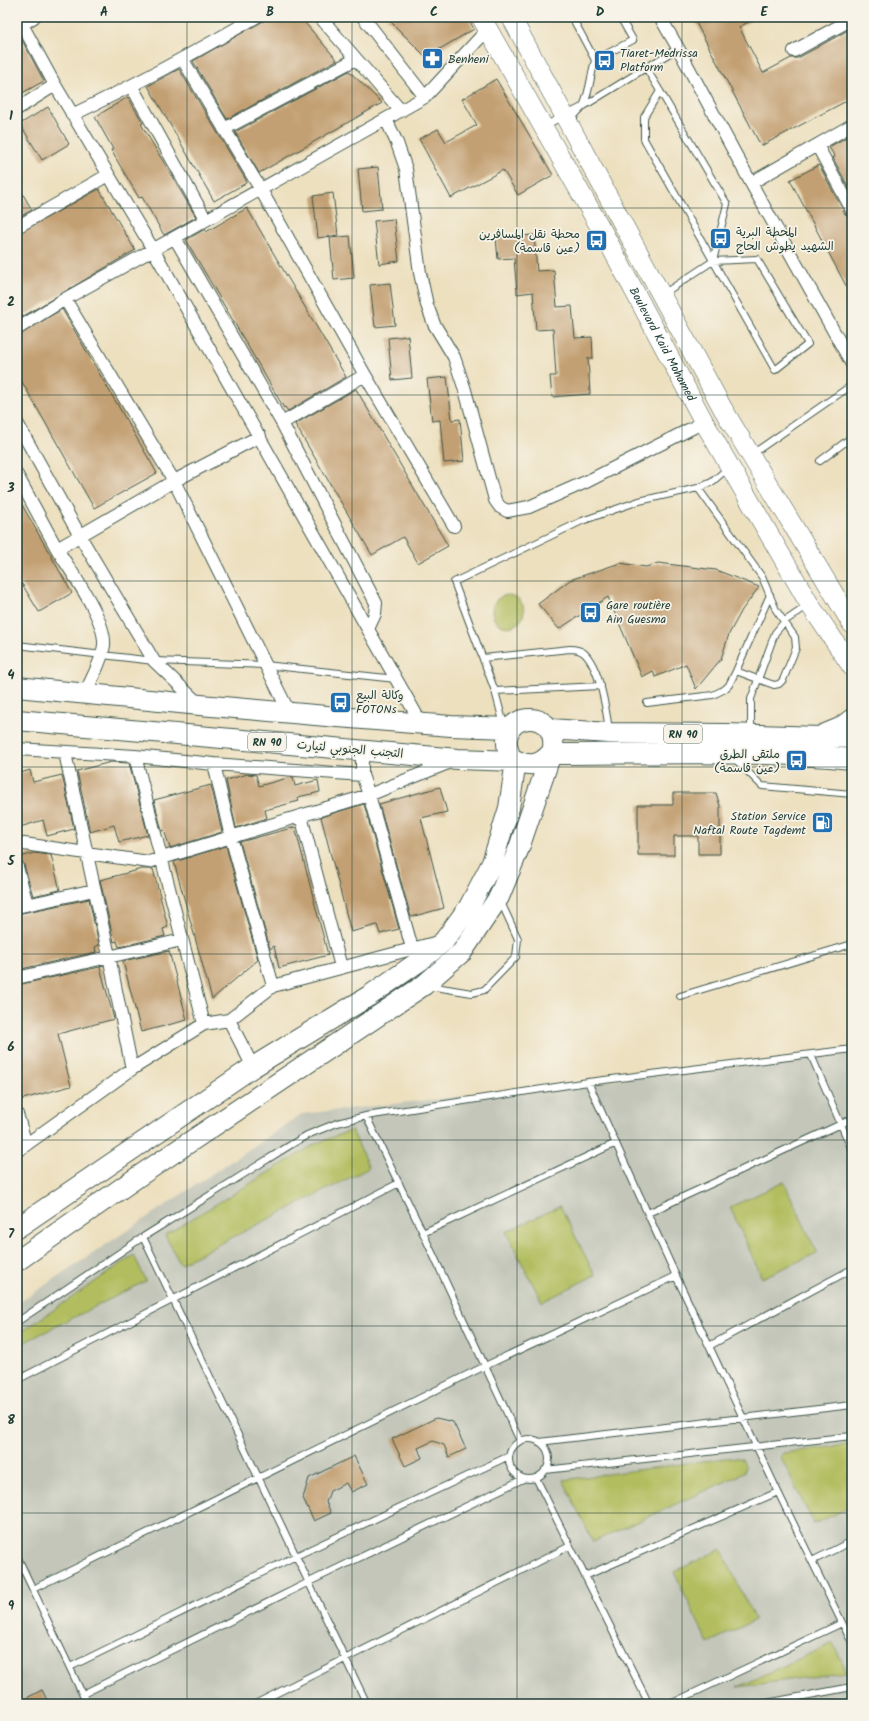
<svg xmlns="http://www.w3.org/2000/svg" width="869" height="1721" viewBox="0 0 869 1721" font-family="Kalam,'Playpen Sans Arabic',sans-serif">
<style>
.industrial{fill:#c3c6b9}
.green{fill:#b2bd5f;stroke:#687d4a}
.building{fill:#c3a073}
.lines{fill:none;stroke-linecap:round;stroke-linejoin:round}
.service-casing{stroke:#3e5549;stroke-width:8}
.minor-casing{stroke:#3e5549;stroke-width:14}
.primary-casing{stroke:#3e5549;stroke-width:20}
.trunk-casing{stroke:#3e5549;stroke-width:22}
.service{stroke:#fff;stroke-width:6}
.minor{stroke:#fff;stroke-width:12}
.primary{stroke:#fff;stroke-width:19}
.trunk{stroke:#fff;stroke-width:20}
.grid{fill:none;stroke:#1f3d34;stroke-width:1;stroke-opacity:0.55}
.labels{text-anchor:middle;stroke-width:3.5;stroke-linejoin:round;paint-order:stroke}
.shield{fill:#f7f3e8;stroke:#60746a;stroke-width:1}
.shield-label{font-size:11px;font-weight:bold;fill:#1f3d34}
.poi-label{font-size:12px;fill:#1f3d34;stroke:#f7f3e8;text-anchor:start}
.street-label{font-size:12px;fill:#1f3d34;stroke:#f7f3e8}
.neatline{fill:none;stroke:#1f3d34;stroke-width:1.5}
.grid-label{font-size:13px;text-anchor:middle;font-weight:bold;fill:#1f3d34}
</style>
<rect width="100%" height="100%" fill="#f7f3e8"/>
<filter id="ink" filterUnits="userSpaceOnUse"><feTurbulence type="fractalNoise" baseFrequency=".025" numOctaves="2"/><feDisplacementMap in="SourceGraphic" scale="8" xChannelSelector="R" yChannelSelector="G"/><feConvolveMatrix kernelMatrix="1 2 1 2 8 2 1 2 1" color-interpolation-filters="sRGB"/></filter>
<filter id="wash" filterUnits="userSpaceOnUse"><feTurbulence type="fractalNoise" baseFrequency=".012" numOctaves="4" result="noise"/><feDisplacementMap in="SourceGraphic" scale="16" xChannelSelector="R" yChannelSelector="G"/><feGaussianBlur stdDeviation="0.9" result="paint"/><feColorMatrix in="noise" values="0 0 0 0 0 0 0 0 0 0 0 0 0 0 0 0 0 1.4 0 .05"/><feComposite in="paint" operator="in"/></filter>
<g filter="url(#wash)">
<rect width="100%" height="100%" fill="#ede0bf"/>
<!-- industrial -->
<path class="industrial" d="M852,1053V1704H17V1304L302,1114Z"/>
<!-- green -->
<path class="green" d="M492 611a16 16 0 1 1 32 0a16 16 0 1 1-32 0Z
M352,1130L369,1168L180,1264L165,1235L317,1143Z
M784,1182L817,1253L762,1278L730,1207Z
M560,1206L595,1275L542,1302L506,1232Z
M134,1255L146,1281L17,1346V1335Z
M852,1444V1506L814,1524L781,1458L783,1453Z
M734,1457L742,1459L745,1465L744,1473L593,1542L563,1480Z
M721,1549L755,1620L708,1643L674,1572Z
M833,1643L847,1672L738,1687Z"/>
<g id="blocks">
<!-- building -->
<path class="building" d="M270,17H300L337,60L227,119L193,61Z
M386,17H467L474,29L426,57Z
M693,17H758L739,27L763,73L791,58H798L852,28V98L761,146Z
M17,31L44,81L17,96Z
M179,69L246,180V183L214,201L148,86Z
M349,71L382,103L259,173L235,132Z
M496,79L553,175L518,195L503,170L451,198L419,139L438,129L446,142L477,125L462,99Z
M128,97L143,123L141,124L196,217L164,235L142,197L139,198L111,150L113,149L95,117Z
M48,107L69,144L42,160L20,124Z
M852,134V194L833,158L835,157L829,147Z
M819,165L845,214L852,217V297L790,180Z
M378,167L382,209L362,211L358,169Z
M17,184L32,210L17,218Z
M99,189L135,250L17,320V234Z
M333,193L338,235L318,238L313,196Z
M247,208L346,377L288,411L285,407L284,408L186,240L205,229L206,232Z
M394,219L399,261L379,264L374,221Z
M534,235L537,271L554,270L557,307L572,306L575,338L592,337L593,358H588L590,394L552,397L550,376H556L553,329L536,330L533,292L517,294L514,258L498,259L496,238Z
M350,236L354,278L334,280L330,238Z
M390,283L395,325L375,327L370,285Z
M62,309L157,473L94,508L17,373V336Z
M408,336L412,378L392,380L388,338Z
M447,377L452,420L460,419L464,461L444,463L440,420L432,421L427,379Z
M356,389L448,546L418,563L403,537L372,555L295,424Z
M17,496L72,593L39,612L22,584L17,586Z
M620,563L646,567L658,563L716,570L759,587L742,610L729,634L721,659L696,689L686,664L655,677L653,671L642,677L608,597L559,629L538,604L570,580Z
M111,762L129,763L148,835L119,842L114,825L90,832L77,771Z
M30,770L33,782L62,775L74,829L47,836L43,820L20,827L17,816V774Z
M248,774L256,775L259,786L291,777H293L295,786L318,780L320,792L298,797L299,801L265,810L267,818L236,828L226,780Z
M211,785L222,832L170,848L164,830L162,831L154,800Z
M440,787L447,812L421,818L444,908L411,917L379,804Z
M673,793H716L720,806V854H698V836H674V855H638V805H673Z
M364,804L399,929L380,934L377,925L351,932L321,817Z
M295,827L328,955L279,968L274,946L270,949L240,842Z
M226,846L258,960L212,999L174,862Z
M34,853L51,855L60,890L33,896L24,865L22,861L17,860V858Z
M142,869H153L168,927L163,929L165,936L119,947L117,941L114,942L100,880Z
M89,899L99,945L95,947L96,952L17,970V914Z
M169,951L187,1020L141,1032L123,961Z
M100,967L114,1019L58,1034L71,1086L19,1100L17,1092V985Z
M436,1418L453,1422L466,1449L449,1457L444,1445L433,1441L418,1448L422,1458L405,1466L392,1439Z
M354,1456L368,1484L351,1492L346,1483L330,1491L326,1502L331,1513L314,1521L303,1498L309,1478Z
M42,1690L49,1704H17V1703Z"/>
</g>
</g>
<g filter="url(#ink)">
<use href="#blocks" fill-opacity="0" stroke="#3e5549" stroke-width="1"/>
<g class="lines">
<defs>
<path id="service" d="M572,17L595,60C591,74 590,90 584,104C582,111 572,113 574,122
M595,60L633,40L620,17
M646,68L660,91L727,204L713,261L757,259L808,344L775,370L644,139V117L660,91
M546,125L584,106L678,48
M663,294L713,261
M752,454L852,385
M820,461L852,437
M698,488L762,577L776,610L795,637L796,648L783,680L779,684L774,685L736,671
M17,645L154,661L265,665L396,679
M483,658L570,649C575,649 580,650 584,653C600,668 606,709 609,730
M495,691L601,686
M647,703L713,695L725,689L729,685L736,671L770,595
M504,725L495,691L454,582L582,521L639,501L698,488L712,482L728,468
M751,733V699L775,633L785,621L807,606
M735,759L762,786L852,794
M429,986L472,993L484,990L516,957L518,939L500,900
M680,996L852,944
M811,1055L852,1150
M588,1082L676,1276L778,1492L852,1643
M366,1116L423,1233L520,1441
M648,1213L852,1119
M423,1233L616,1143
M143,1237L367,1704
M17,1322L143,1237L284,1149L307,1135L337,1123L366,1116L588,1082L852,1049
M709,1346L852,1269
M17,1380L399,1183
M509 1459a20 20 0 1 1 40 0a20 20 0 1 1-40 0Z
M539,1442L852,1405
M545,1470L852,1436
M536,1478L649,1704
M17,1556L87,1704
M812,1561L852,1541
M585,1576L778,1492
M33,1589L485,1366L676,1276
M70,1667L296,1556L509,1456
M83,1694L309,1582L523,1479
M255,1704L570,1546
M670,1704L842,1623
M761,1704L852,1687"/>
<path id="minor" d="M18,17L55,85L154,251L421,723
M320,17L401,111
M363,17L425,97
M660,17L678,48L751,183L852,364
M23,24L34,17
M794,51L852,19
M183,60L261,190L365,375L454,526
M132,87L206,220
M17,109L55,85
M72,115C135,85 196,52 256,17
M386,119L397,143L406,169L420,273L427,305L434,324L454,357L465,390L495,500L500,507L507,511L529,507L588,481L704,422
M224,129L356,59
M817,145L852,210
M751,183L852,125
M17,227L108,175
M175,238L282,423L376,603L375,614L368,629
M65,299L174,481L289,712
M17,329L65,299L425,97L488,29
M17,423L80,536L154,661L199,704
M282,423L365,375
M17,475L57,549L174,481L260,436
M57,549C71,572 106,619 104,645C102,662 91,679 85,694
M17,749L135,756L214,764L362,775
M362,750V775L369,795L412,948
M65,753L109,956L132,1069
M135,756L204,1024
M214,764L231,837L273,986
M301,816L341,967
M17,843L149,862L369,795L453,761
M17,867L27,904
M17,907L94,890
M17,978L182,940
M229,1020L273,986L438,942
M17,1114L26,1145
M17,1151L132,1069L204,1024L229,1020L253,1067"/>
<g id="primary">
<path id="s1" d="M481,17L605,236L704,422L810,605L852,667"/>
<path d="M511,17L723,409L852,624"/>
</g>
<path id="trunk" d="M17,687L200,705L338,717L451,726L510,728
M17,720L458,759L516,761
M550,729L609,733L726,734L852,738
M823,735L840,728L852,719
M550,754C651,754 752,750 852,759
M17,1228L253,1067L369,996L421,960L444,941L469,907L492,863L509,808L516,761
M17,1261L139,1176L424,985L462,952L499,897L519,848L553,748C558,705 490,711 511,758C526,766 538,768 550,754"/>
</defs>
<!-- service casing -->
<use href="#service" class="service-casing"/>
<!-- minor casing -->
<use href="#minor" class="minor-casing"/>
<!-- primary casing -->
<use href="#primary" class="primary-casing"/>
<!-- trunk casing -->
<use href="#trunk" class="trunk-casing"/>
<!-- service -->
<use href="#service" class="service"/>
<!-- minor -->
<use href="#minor" class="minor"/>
<!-- primary -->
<use href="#primary" class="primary"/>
<!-- trunk -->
<use href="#trunk" class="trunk"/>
</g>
</g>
<!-- grid -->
<path class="grid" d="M187,17V1704M352,17V1704M517,17V1704M682,17V1704M17,208H852M17,395H852M17,581H852M17,767H852M17,954H852M17,1140H852M17,1326H852M17,1513H852"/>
<!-- icons -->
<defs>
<symbol id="pharmacy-square" viewBox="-11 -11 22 22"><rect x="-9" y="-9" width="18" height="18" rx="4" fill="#1f6fb2" stroke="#f7f3e8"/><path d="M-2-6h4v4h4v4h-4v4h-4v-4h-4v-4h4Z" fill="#fff"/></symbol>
<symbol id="bus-square" viewBox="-11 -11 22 22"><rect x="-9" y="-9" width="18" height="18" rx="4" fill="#1f6fb2" stroke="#f7f3e8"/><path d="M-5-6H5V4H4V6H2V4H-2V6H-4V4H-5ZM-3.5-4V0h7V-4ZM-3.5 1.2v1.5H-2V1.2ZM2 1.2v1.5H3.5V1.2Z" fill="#fff"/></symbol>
<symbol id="fuel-square" viewBox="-11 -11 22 22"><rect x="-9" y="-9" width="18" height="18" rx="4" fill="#1f6fb2" stroke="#f7f3e8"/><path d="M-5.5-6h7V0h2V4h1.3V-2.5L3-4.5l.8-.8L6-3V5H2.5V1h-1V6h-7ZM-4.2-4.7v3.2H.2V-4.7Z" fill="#fff"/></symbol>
</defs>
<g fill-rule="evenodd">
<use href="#pharmacy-square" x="420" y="46" width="25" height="25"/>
<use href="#bus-square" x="592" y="48" width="25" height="25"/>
<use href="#bus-square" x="708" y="226" width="25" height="25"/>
<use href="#bus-square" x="584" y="228" width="25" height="25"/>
<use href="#bus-square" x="578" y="600" width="25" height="25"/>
<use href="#bus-square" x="328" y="690" width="25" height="25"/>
<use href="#bus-square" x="784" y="748" width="25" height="25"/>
<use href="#fuel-square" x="810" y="810" width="25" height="25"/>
</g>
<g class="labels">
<!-- shield labels -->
<g class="shield">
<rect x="664" y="725" width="38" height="18" rx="3"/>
<rect x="248" y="733" width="38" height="18" rx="3"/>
</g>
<g class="shield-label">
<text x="683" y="738">RN 90</text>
<text x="267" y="746">RN 90</text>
</g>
<!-- poi labels -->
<g class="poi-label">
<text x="620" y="57">Tiaret-Medrissa<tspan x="620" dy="14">Platform</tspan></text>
<text x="448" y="63">Benheni</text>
<text x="736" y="236">المحطة البرية<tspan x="736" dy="14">الشهيد يطوش الحاج</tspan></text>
<text x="580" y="238" text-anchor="end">محطة نقل المسافرين<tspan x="580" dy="14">(عين قاسمة)</tspan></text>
<text x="606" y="609">Gare routière<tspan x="606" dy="14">Ain Guesma</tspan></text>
<text x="356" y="699">وكالة البيع<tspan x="356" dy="14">FOTONs</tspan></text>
<text x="780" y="758" text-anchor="end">ملتقى الطرق<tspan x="780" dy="14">(عين قاسمة)</tspan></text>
<text x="806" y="820" text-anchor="end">Station Service<tspan x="806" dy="14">Naftal Route Tagdemt</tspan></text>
</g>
<!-- street labels -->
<g class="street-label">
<text dy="4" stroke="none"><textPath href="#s1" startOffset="374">Boulevard Kaid Mohamed</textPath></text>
<text transform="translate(350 749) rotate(5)" y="4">التجنب الجنوبي لتيارت</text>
</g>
</g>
<!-- margin -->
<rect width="869" height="1721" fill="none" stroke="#f7f3e8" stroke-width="44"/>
<rect x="22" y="22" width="825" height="1677" class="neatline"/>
<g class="grid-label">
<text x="104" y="16">A</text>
<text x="270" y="16">B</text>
<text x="434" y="16">C</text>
<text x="600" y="16">D</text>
<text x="764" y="16">E</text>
<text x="11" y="120">1</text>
<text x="11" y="306">2</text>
<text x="11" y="492">3</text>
<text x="11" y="679">4</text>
<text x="11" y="865">5</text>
<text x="11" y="1051">6</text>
<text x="11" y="1238">7</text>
<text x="11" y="1424">8</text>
<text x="11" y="1610">9</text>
</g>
</svg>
